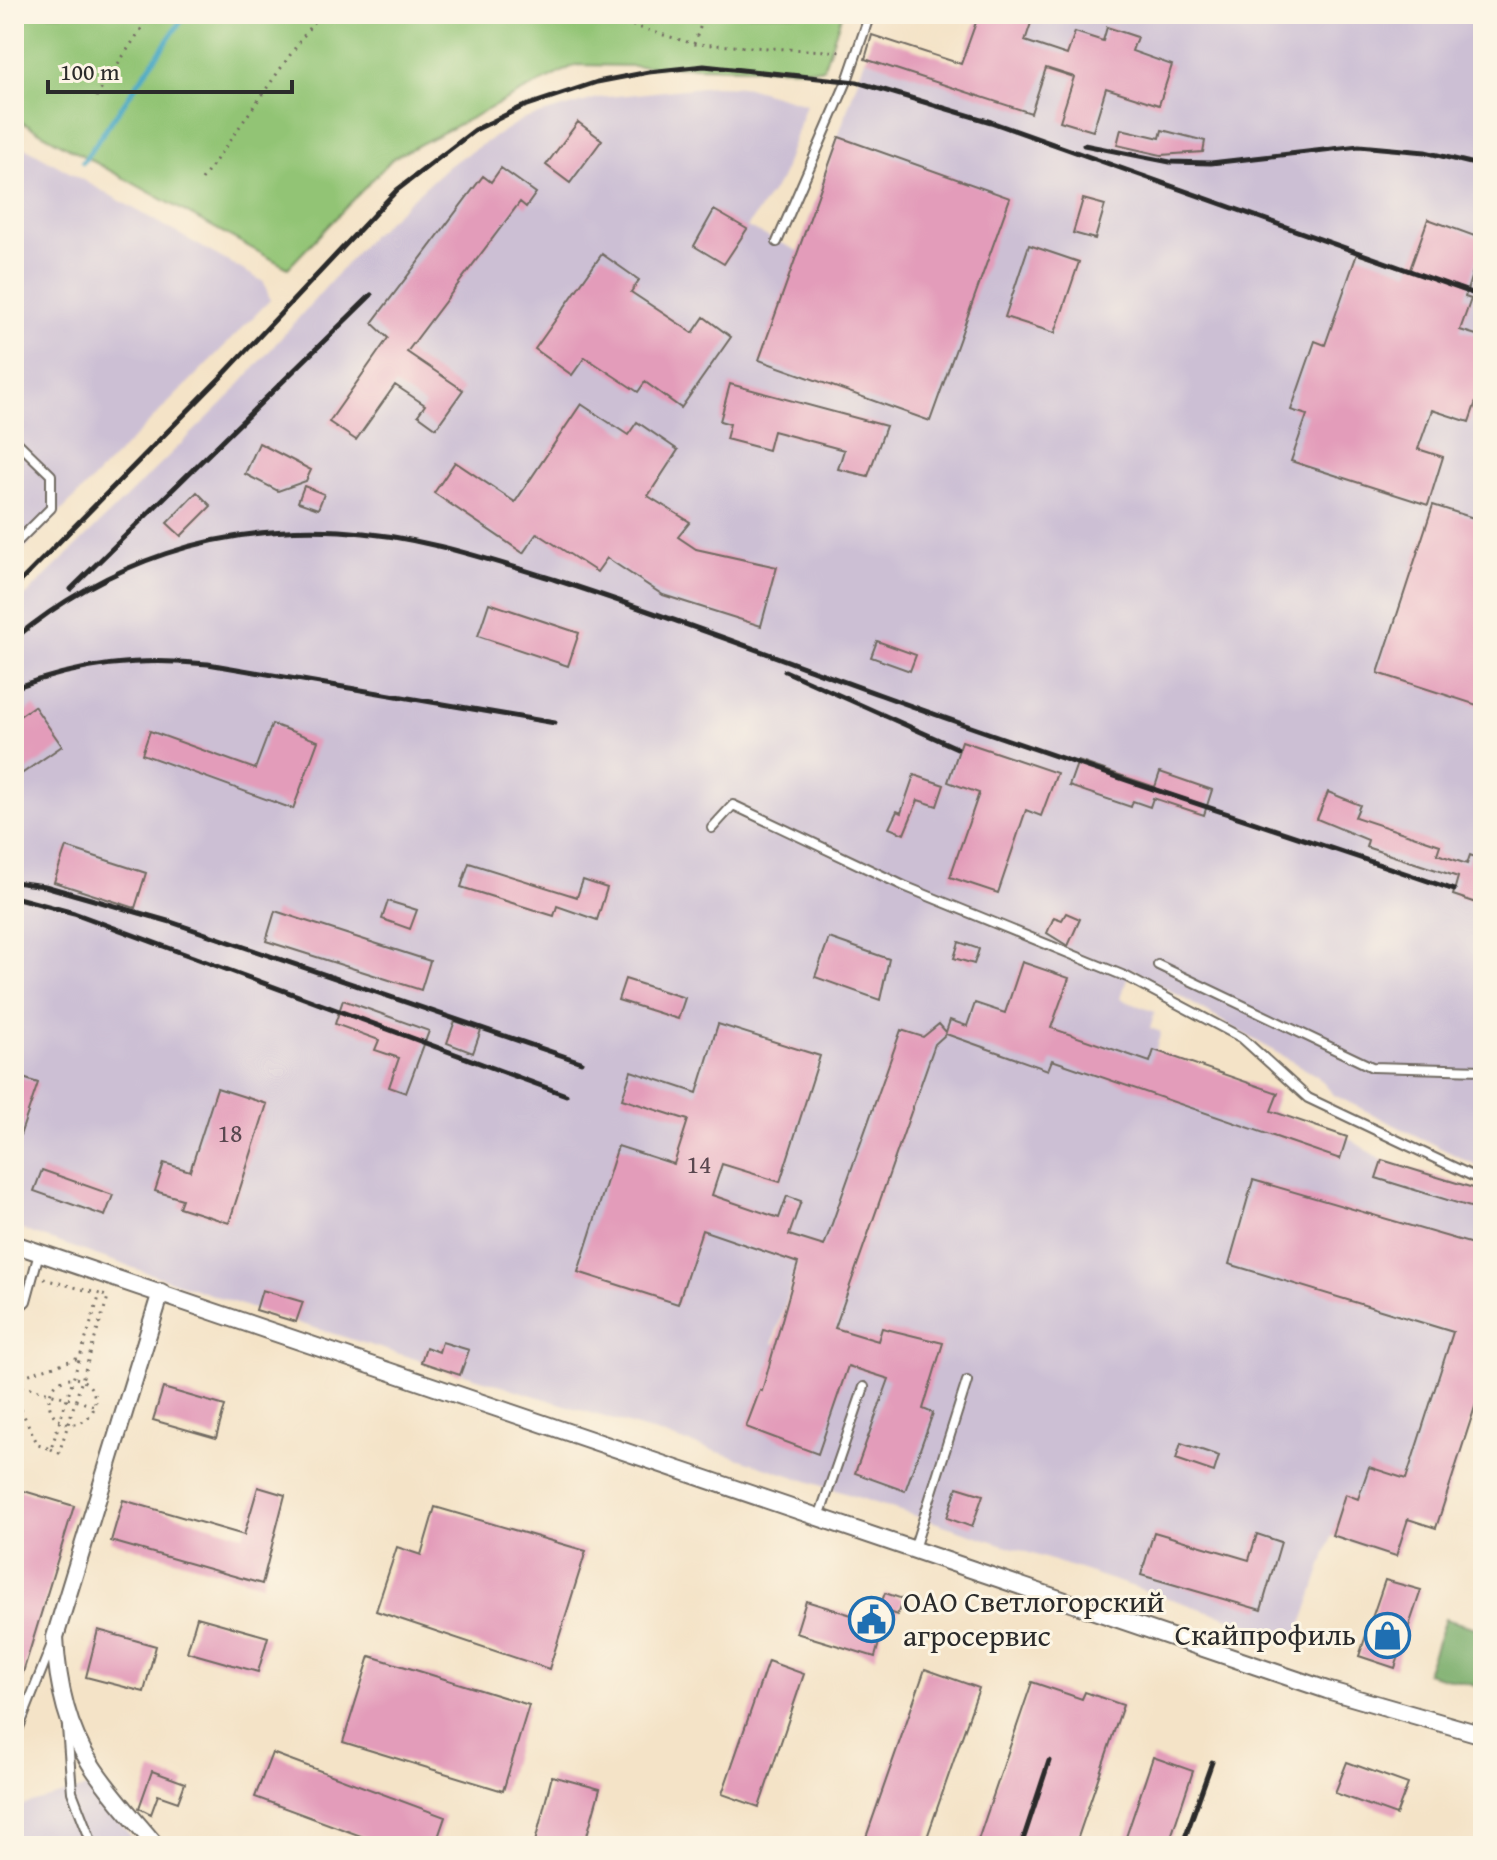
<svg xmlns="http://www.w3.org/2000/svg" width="1497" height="1860" viewBox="0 0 1497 1860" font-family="'Gentium Book Plus',serif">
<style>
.industrial{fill:#ccbfd4;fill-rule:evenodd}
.green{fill:#92c475;stroke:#5e7850;stroke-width:2}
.forest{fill:#75aa66;stroke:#506a48;stroke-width:2}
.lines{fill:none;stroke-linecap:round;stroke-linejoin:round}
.stream{stroke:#44a7c4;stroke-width:5}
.building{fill:#e39cba}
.service-casing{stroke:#716b62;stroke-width:12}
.minor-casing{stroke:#716b62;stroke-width:20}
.path{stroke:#716b62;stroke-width:3;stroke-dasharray:2 6;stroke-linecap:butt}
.service{stroke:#fff;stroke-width:8}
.minor{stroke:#fff;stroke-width:16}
.rail{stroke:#2b2b2b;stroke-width:5}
.labels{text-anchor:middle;stroke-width:6;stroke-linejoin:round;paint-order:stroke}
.number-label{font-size:26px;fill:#59474f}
.poi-label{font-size:30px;fill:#2b2b2b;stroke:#fcf5e5;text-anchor:start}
</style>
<rect width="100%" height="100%" fill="#fcf5e5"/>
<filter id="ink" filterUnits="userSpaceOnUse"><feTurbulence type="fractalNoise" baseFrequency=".0125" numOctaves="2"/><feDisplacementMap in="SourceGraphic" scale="16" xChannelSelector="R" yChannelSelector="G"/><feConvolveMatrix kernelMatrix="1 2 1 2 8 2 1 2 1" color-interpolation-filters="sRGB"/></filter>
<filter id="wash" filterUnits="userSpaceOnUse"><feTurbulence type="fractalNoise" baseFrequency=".006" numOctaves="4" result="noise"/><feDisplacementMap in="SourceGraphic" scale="32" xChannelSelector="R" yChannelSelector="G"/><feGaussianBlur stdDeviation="1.8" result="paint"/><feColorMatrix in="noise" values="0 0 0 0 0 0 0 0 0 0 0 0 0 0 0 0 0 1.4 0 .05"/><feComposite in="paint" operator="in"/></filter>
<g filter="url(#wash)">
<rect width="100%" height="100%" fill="#f4e3c7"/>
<!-- industrial -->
<path class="industrial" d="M979,14H1483V1169L1334,1095L1317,1076L1131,968L1120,999L1155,1012L1150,1028L1161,1032L1155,1051L1278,1093L1272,1111L1347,1137L1382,1160L1483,1191V1382L1436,1528L1408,1519L1396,1556L1332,1536L1297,1640L731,1456L256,1310L14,1227V607L228,398L369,238L448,166L521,120L598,98L712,86L747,87L806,104L781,179L747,227L798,251L865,59L953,87ZM805,1240L824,1246L791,1349L773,1343Z
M14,141L264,282L270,300L14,559Z
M90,1787L139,1846H14V1791L20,1806Z"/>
<!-- green -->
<path class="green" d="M14,14H842L823,69L575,65L393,158L288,268L14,118Z"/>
<!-- forest -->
<path class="forest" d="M1445,1619L1483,1630V1688L1426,1673Z"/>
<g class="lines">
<!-- stream -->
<path class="stream" d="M83,162L186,14"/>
</g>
<g id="blocks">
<!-- building -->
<path class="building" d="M979,14H1034L1025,41L1067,55L1075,32L1103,41L1107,27L1137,37L1132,51L1172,65L1159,105L1106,88L1093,131L1060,121L1074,77L1046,68L1031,113L865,59L872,35L961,64Z
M578,122L602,140L570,183L546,165Z
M1121,129L1160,138L1162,130L1205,141L1203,152L1161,155L1117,145Z
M839,137L1010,198L930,421L759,360Z
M501,168L536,193L526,207L520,202L407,352L463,390L436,428L418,415L425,405L395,385L356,440L329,422L388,338L372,323L483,176L491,182Z
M1083,199L1105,205L1095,239L1073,233Z
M714,210L747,229L724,264L694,246Z
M1428,219L1483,239L1465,297L1471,299L1460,330L1483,337V391L1480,390L1469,422L1432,410L1418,449L1443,457L1428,505L1291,461L1307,415L1291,410L1315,341L1325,345L1357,254L1409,272Z
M1029,245L1079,262L1055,333L1005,317Z
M602,254L639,280L631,292L693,333L704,317L731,337L681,408L645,382L638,392L585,357L572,375L535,349Z
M730,384L886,426L868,476L838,469L844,450L773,431L768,450L726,439L730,424L720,421Z
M581,404L628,435L637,422L678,450L648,496L690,522L678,537L696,549L777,567L761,626L663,595L607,558L597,572L537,533L523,553L434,493L455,462L515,502Z
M259,443L311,470L306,481L278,491L245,474Z
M304,486L324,494L318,509L298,502Z
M197,492L211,506L181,536L167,523Z
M1433,505L1483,521V707L1378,673Z
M489,603L579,633L568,666L478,636Z
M877,641L916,655L910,671L871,657Z
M34,706L62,746L14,779V720Z
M272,724L318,741L293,809L142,754L150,731L255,769Z
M962,741L1057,773L1041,816L1026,810L998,893L950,877L979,793L948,782Z
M1078,761L1155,787L1160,772L1212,790L1204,815L1153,798L1150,807L1133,801L1131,807L1069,786Z
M914,775L944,785L937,806L918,800L904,834L889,828L897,811L901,813Z
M1328,792L1360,805L1355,817L1440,845L1437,854L1467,864L1470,855L1483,860V905L1453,895L1458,877L1366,847L1368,840L1317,819Z
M66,847L146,873L135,908L54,882Z
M469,863L577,897L583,880L607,888L597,920L557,906L554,916L461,887Z
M388,901L417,910L410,929L382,919Z
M275,911L430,961L421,990L266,941Z
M1066,913L1080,919L1068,946L1047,933L1054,917L1062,920Z
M829,938L889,959L880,1000L815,977Z
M959,942L979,949L974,964L954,958Z
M1022,962L1069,978L1051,1028L1150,1062L1154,1050L1278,1093L1271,1111L1347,1137L1340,1159L1052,1060L1048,1070L946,1034L935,1044L835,1328L878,1341L882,1328L943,1343L923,1409L933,1413L905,1491L855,1473L889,1379L848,1366L818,1454L746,1427L760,1390L762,1391L798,1263L702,1230L678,1304L578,1272L618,1146L674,1164L688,1120L622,1099L631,1071L697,1093L718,1024L820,1056L780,1182L722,1164L712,1195L779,1218L787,1196L801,1201L789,1235L824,1246L901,1030L923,1037L939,1024L946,1032L950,1020L967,1026L975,1003L1005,1013Z
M625,979L685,998L678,1019L618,1000Z
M343,1000L429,1031L406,1093L389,1087L399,1058L375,1050L379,1040L335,1024Z
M455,1021L481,1030L473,1053L447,1043Z
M14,1075L38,1083L16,1147H14Z
M217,1088L267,1104L229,1223L179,1207L182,1199L155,1191L164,1163L190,1171Z
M1382,1160L1483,1191V1211L1376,1178Z
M42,1170L113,1195L105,1216L34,1191Z
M1253,1180L1483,1247V1382L1436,1528L1408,1519L1396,1556L1332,1535L1345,1494L1358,1499L1369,1467L1406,1479L1453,1332L1229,1264Z
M262,1290L303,1302L296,1322L256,1310Z
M442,1342L469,1350L460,1375L421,1362L426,1347L439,1352Z
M163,1388L225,1406L216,1438L153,1420Z
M1181,1443L1219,1456L1214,1472L1176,1459Z
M258,1487L285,1495L262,1584L111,1541L123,1500L244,1535Z
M957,1487L983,1495L972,1527L947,1518Z
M14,1488L74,1506L17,1692L14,1691Z
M435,1507L586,1551L549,1669L376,1611L397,1547L421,1555Z
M1154,1532L1249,1560L1257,1534L1281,1542L1261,1610L1141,1575Z
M1385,1580L1421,1590L1395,1668L1359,1656Z
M885,1593L903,1599L897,1615L879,1609Z
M806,1601L884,1625L875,1657L796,1633Z
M197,1617L268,1637L258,1672L187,1652Z
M98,1630L156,1646L144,1692L86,1677Z
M370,1656L529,1705L503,1791L343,1742Z
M768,1661L804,1674L759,1807L722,1794Z
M925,1669L979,1688L924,1846H863Z
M1032,1682L1082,1699L1085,1692L1123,1705L1075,1846H976Z
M272,1753L445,1817L435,1846H388L255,1797Z
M1153,1757L1193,1771L1168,1846H1123Z
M1347,1762L1408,1784L1396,1815L1335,1793Z
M152,1771L185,1783L178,1802L158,1795L151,1814L139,1808Z
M552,1776L600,1789L584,1846H534Z"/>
</g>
</g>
<g filter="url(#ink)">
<use href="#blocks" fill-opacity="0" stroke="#716b62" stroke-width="2"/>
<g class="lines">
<defs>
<path id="service" d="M777,242L847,81L870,14
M14,439L51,475V508L14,545
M712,828L733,805L904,886L1127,977L1242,1038L1308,1098L1483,1181
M1158,965L1372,1067L1483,1070
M14,1312L26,1301L39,1253
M819,1517L864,1387
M914,1549L967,1381
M67,1727L72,1792L93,1846
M14,1740L52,1644"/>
<path id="minor" d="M14,1244L1327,1690L1483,1735
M156,1846C134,1819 108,1792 90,1763C66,1726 57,1679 55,1637L161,1292"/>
</defs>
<!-- service casing -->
<use href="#service" class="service-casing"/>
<!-- minor casing -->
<use href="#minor" class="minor-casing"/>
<!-- path -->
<path class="path" d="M594,14L694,44L845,52
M694,44L705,14
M96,97L151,14
M202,180L319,14
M49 1401a23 23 0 1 1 46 0a23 23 0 1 1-46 0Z
M14,1379L79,1358
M14,1383L95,1406
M14,1395L38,1445L51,1449L100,1294L44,1279
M51,1449L59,1453L108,1297L101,1294"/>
<!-- service -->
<use href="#service" class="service"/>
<!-- minor -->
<use href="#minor" class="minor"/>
<!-- rail -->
<path class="rail" d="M1084,145L1170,162L1211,163L1359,146L1425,152L1483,166
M14,588L222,376L397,190L475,130L522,107L597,82L649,72L704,66L857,82L991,122L1483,297
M71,589L371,295
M14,639C107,562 218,524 340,531C415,535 484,558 556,580C665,615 773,656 881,695C1070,764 1263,824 1454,890
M785,671L957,748
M14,688C80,664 138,657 208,664L555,723
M14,882L45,886L171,922L581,1062
M14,897L74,913L566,1095
M1021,1846L1049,1761
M1182,1846L1212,1762"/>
</g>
</g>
<!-- icons -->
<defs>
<symbol id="civic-ring" viewBox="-11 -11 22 22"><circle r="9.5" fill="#fcf5e5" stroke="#1f6fb2" stroke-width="1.5"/><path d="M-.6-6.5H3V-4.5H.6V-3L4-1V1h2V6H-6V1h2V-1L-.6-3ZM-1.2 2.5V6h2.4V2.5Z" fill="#1f6fb2"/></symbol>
<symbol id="shop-ring" viewBox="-11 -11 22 22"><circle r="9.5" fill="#fcf5e5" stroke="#1f6fb2" stroke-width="1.5"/><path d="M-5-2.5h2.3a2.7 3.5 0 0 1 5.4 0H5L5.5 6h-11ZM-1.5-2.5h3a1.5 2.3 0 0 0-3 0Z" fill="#1f6fb2"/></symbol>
</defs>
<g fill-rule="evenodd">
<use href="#civic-ring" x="846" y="1594" width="51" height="51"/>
<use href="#shop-ring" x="1362" y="1610" width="51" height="51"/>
</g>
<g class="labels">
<!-- number labels -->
<g class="number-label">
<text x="230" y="1142">18</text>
<text x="699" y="1173">14</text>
</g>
<!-- poi labels -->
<g class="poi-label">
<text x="903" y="1612">ОАО Светлогорский<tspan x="903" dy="34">агросервис</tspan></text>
<text x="1356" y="1645" text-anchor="end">Скайпрофиль</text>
</g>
</g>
<!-- margin -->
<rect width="1497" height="1860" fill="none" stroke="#fcf5e5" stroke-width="48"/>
<!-- scale -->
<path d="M48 80v12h244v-12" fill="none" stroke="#2b2b2b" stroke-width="4"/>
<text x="60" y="80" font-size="24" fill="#2b2b2b" stroke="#fcf5e5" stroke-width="6" paint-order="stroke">100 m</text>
</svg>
